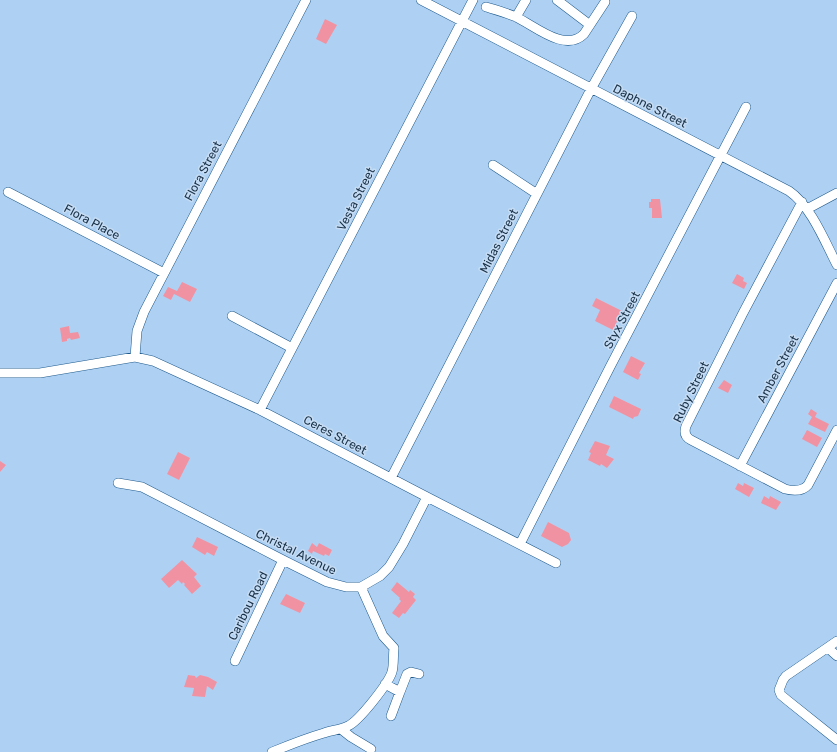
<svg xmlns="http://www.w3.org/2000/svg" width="837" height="752" viewBox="0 0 837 752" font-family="Rubik,sans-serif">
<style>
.building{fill:#f192a3}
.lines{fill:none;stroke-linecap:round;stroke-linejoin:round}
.minor-casing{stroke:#1f5a8d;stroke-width:10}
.minor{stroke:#fff;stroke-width:9}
.labels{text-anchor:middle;stroke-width:3;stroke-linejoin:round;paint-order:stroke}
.street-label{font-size:12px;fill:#193147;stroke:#c5dcf4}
</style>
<rect width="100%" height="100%" fill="#aed1f3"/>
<!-- building -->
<path class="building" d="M325,19L337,25L326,44L316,39Z
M651,199H660L662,218H652V208H649V202H651Z
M737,274L744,278L743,281L747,283L744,289L732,283Z
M182,282L197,289L190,302L174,294L171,300L163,296L168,287L177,291Z
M596,298L622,311L613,330L595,321L600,310L592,306Z
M69,326L70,333L78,332L80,338L71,340L70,338L67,339V341L62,342L60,328Z
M631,356L645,363L639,373L641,374L638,380L623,372Z
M724,380L732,385L728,393L718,388Z
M614,396L641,409L638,416L634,417L633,419L609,407Z
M811,409L817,413L815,417L829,424L825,432L808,424L812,417L808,414Z
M807,430L822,438L817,447L802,439Z
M595,441L610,446L606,455L614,459L607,468L601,464L600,466L588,460L591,453L589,452Z
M178,452L190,458L179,480L167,474Z
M0,461L6,465L0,472Z
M738,483L743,486L744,483L754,488L749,497L735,489Z
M764,496L769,499L770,496L781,502L776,510L761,503Z
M548,522L569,533L571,540L568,544L562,547L541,536Z
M197,537L218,547L214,556L207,552L205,555L192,547Z
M312,543L317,547L319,543L332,550L329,556L325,554L324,556L313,551L312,554L308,551Z
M182,560L197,574L194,577L201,586L192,594L184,585L185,584L183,582L182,584L178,580L169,588L161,579Z
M397,582L409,592L410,590L415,594L413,597L416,600L405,614L403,613L399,618L392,613L401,601L399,599L400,598L391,590Z
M286,594L305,603L300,613L280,604Z
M188,675L195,676L196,678L200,675L208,677L217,682L213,690L207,686L205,697L192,696L194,688L184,687Z"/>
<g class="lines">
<defs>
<path id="minor" d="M421,0L789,191C811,206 825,242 837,265
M557,0L590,25
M486,7C496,10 507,13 516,17C535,26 565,53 584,34L605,2
M516,17L526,0
M493,165L537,194
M8,192L164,273
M802,202L743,313L686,426C684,432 685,437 691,440L785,489C793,491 802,492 808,485L837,430
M807,209L837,193
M232,316L292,348
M135,357L137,331L144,312L306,0
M0,373H40L135,357L153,361L260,410L427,497L556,563
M260,410L473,0
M740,466L837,283
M391,478L591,89L632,16
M118,483L142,487L283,560L327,582L346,587H361L380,576L389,567L403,544L427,497
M520,544L611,365L746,107
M837,641L786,676L783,680L779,690L781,695L787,700L837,740
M828,648L837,656
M235,661L283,560
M385,684L400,692L407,674L411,672L419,674
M391,716L400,692
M341,729L351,737L371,749
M272,752C289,745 307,738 324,733C332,730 340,730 348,726C359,721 388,684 392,672C394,665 393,656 394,648L383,636L361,587"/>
</defs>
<!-- minor casing -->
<use href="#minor" class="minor-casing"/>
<!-- minor -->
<use href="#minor" class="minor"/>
</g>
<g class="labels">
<!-- street labels -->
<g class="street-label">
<text transform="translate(650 106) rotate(27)" y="4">Daphne Street</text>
<text transform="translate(203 171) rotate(-62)" y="4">Flora Street</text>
<text transform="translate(356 199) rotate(-63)" y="4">Vesta Street</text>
<text transform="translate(92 222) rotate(28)" y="4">Flora Place</text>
<text transform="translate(499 241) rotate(-63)" y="4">Midas Street</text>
<text transform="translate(622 320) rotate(-62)" y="4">Styx Street</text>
<text transform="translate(778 369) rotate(-62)" y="4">Amber Street</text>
<text transform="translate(691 392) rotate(-64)" y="4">Ruby Street</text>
<text transform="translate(335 435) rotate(28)" y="4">Ceres Street</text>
<text transform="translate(296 552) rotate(26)" y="4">Christal Avenue</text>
<text transform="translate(248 606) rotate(-64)" y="4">Caribou Road</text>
</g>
</g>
</svg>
